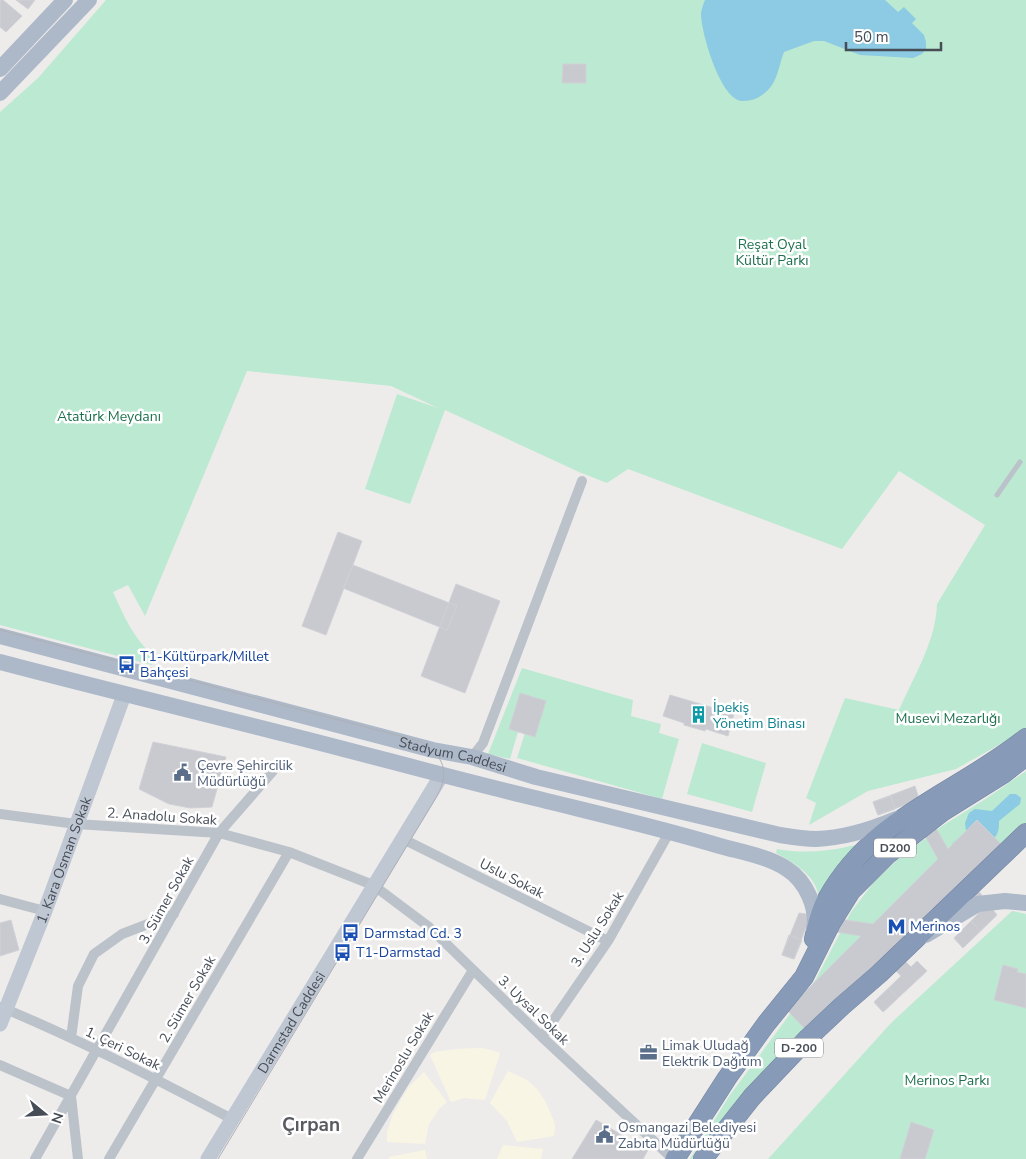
<svg xmlns="http://www.w3.org/2000/svg" width="1026" height="1159" viewBox="0 0 1026 1159" font-family="'Nunito Sans',sans-serif">
<style>
.commercial{fill:#f9f5e4}
.green{fill:#bce9d1}
.water{fill:#8dcae3}
.building{fill:#c9cad0;stroke:#d0d1d7}
.lines{fill:none;stroke-linecap:round;stroke-linejoin:round}
.highway-casing{stroke:#7285a2;stroke-width:20}
.lane{stroke:#bbc2ca;stroke-width:5}
.street{stroke:#bbc2ca;stroke-width:10}
.secondary{stroke:#bfc7d3;stroke-width:15}
.primary{stroke:#adb9c9;stroke-width:16}
.highway{stroke:#879ab7;stroke-width:19}
.tram{stroke:#aeb0b5;stroke-width:1}
.labels{text-anchor:middle;stroke-width:5;stroke-linejoin:round;paint-order:stroke}
.shield{fill:#fff;stroke:#7e8289;stroke-width:1}
.shield-label{font-size:12px;font-weight:bold;fill:#464d57}
.park-label{font-size:14px;fill:#1e714e;stroke:#fff}
.transit-label{font-size:14px;fill:#164399;stroke:#fff;text-anchor:start}
.culture-label{font-size:14px;fill:#0d838f;stroke:#fff;text-anchor:start}
.street-label{font-size:14px;fill:#464d57;stroke:#fff}
.service-label{font-size:14px;fill:#4e5e75;stroke:#fff;text-anchor:start}
.district-label{font-size:19px;font-weight:bold;fill:#595b60;stroke:#fff}
</style>
<rect width="100%" height="100%" fill="#eeeceb"/>
<!-- commercial -->
<path class="commercial" d="M481,1048L491,1050L500,1053L485,1100L464,1098L451,1102L430,1055L435,1052L457,1049Z
M508,1071L527,1080L537,1089L545,1101L551,1114L555,1125L554,1136L517,1142L507,1121L490,1103Z
M424,1072L447,1102L439,1109L429,1124L425,1144L387,1142V1132L393,1114L408,1088Z
M503,1145L543,1149L541,1159H497Z
M425,1150L427,1159H389V1157Z"/>
<!-- green -->
<path class="green" d="M106,0H1026V728L1020,733L956,769L868,791L809,825L816,803L806,798L845,698L899,710C914,676 936,641 937,604L985,525L899,471L842,549L628,469L607,483L579,472L445,410L410,504L365,489L397,394L438,408L391,386L247,371L145,616L128,585L113,592C125,618 133,638 155,657L152,665L0,625V112L38,78Z
M522,668L633,700L631,716L661,724L659,733L679,739L662,799L517,758L525,733L518,732L510,759L488,754Z
M702,743L766,763L752,812L687,794Z
M1026,771V826L700,1159H690L730,1095L816,979L851,912L874,882L897,860L942,826L987,798Z
M887,835L821,917C820,909 820,901 818,893C813,873 792,862 776,853L777,849C816,856 850,848 887,835Z
M1012,911L1026,914V1159H768L891,1023Z"/>
<!-- water -->
<path class="water" d="M705,0H885L898,12L904,7L916,19L912,23L924,35L926,42V49L922,54L913,58L860,55L824,41H814L784,52C780,62 778,76 772,85C768,91 759,99 751,100C746,101 740,102 736,99C718,89 702,35 701,15C701,10 703,5 705,0Z
M1010,794H1016L1021,798L1020,804L999,821C999,826 999,833 995,837C987,846 970,849 960,853L952,844L966,831L965,823L969,813L975,809L992,811Z"/>
<!-- building -->
<path class="building" d="M0,0H3L22,16L6,32L0,27Z
M16,0H35L28,9Z
M563,64H586V83H562Z
M338,532L362,541L326,635L302,626Z
M353,565L457,606L447,630L343,588Z
M456,584L500,601L465,693L421,676Z
M520,693L546,701L535,737L509,729Z
M670,695L734,714L728,736L706,729L705,731L684,725V723L663,716Z
M153,742L226,757L212,807L190,808L169,804L139,789Z
M915,786L919,799L948,849L977,820L1001,844L968,877L997,915L963,948L954,938L979,913L959,887L895,951L911,967L917,961L927,971L883,1012L874,1002L901,976L885,960L811,1035L787,1010L861,936L806,927L794,959L782,955L799,913L873,924L938,859L907,804L878,815L873,802Z
M891,796L895,809L878,815L873,802Z
M11,920L19,950L0,956V923Z
M971,921L980,931L963,948L954,938Z
M789,935L802,940L794,959L782,955Z
M1003,965L1018,969L1017,972L1026,974V1008L994,1000Z
M889,988L898,998L883,1012L874,1002Z
M596,1120L648,1150L643,1159H572Z
M911,1122L934,1130L925,1159H900Z"/>
<g class="lines">
<defs>
<path id="highway" d="M814,939C817,926 820,911 827,899C873,816 956,794 1026,738
M675,1159L727,1078L766,1024L804,977L831,923L851,891L888,854L942,812L1003,774L1026,756
M703,1159L752,1097L808,1038L842,1006L879,974L1026,833"/>
</defs>
<!-- highway casing -->
<use href="#highway" class="highway-casing"/>
<!-- lane -->
<path class="lane" d="M997,495L1020,462"/>
<!-- street -->
<path class="street" d="M472,757L483,743L582,481
M0,814L76,824L219,833L289,852L373,885L429,927L542,1037L673,1159
M403,839L608,941
M0,899L45,911
M1,1007C80,1040 156,1079 232,1119
M542,1037L608,941L670,831
M71,1038L78,986L94,954L122,934L174,914
M0,1065L71,1096L78,1159
M35,1159L219,833L273,771
M109,1159L289,852
M357,1159L473,970"/>
<!-- secondary -->
<g class="secondary">
<path id="s1" d="M0,1024L45,911L124,695"/>
<path id="s2" d="M208,1159L441,776"/>
</g>
<!-- primary -->
<g class="primary">
<path d="M0,69L65,0"/>
<path d="M0,93L89,0"/>
<path id="s3" d="M0,636L433,750L472,757L536,777L780,835C792,837 804,839 816,839C844,838 870,830 896,819"/>
<path d="M0,662C95,687 190,710 285,734C369,755 454,779 539,799C599,814 660,828 720,846C741,852 767,856 787,869C806,881 818,908 814,930"/>
<path d="M926,935L978,904L1005,901L1026,903"/>
</g>
<!-- highway -->
<use href="#highway" class="highway"/>
<!-- tram -->
<path class="tram" d="M0,630L422,742C444,757 450,772 437,796L218,1159"/>
</g>
<!-- icons -->
<defs>
<symbol id="bus-bare" viewBox="-9 -9 18 18"><path d="M-5-6H5V4H4V6H2V4H-2V6H-4V4H-5ZM-3.5-4V0h7V-4ZM-3.5 1.2v1.5H-2V1.2ZM2 1.2v1.5H3.5V1.2Z" fill="#1a4fb4" stroke="#fff" stroke-width="2.5" paint-order="stroke"/></symbol>
<symbol id="building-bare" viewBox="-9 -9 18 18"><path d="M-4-6H4V6H1V3H-1V6H-4ZM-2.5-4.3h1.7v1.8h-1.7ZM.8-4.3h1.7v1.8H.8ZM-2.5-1h1.7V.8h-1.7ZM.8-1h1.7V.8H.8Z" fill="#0f9aa8" stroke="#fff" stroke-width="2.5" paint-order="stroke"/></symbol>
<symbol id="civic-bare" viewBox="-9 -9 18 18"><path d="M-.6-6.5H3V-4.5H.6V-3L4-1V1h2V6H-6V1h2V-1L-.6-3ZM-1.2 2.5V6h2.4V2.5Z" fill="#5c6f8a" stroke="#fff" stroke-width="2.5" paint-order="stroke"/></symbol>
<symbol id="metro-bare" viewBox="-9 -9 18 18"><path d="M-5.5 5V-5H-3L0 0L3-5H5.5V5H3V-.5L0 4L-3-.5V5Z" fill="#1a4fb4" stroke="#fff" stroke-width="2.5" paint-order="stroke"/></symbol>
<symbol id="office-bare" viewBox="-9 -9 18 18"><path d="M-6-3h4V-5.5h4V-3h4V5H-6ZM-1-4.5V-3h2v-1.5ZM-6 0V1H6V0Z" fill="#5c6f8a" stroke="#fff" stroke-width="2.5" paint-order="stroke"/></symbol>
</defs>
<g fill-rule="evenodd">
<use href="#bus-bare" x="114" y="652" width="25" height="25"/>
<use href="#building-bare" x="686" y="702" width="25" height="25"/>
<use href="#civic-bare" x="170" y="760" width="25" height="25"/>
<use href="#metro-bare" x="884" y="914" width="25" height="25"/>
<use href="#bus-bare" x="338" y="920" width="25" height="25"/>
<use href="#bus-bare" x="330" y="940" width="25" height="25"/>
<use href="#office-bare" x="636" y="1040" width="25" height="25"/>
<use href="#civic-bare" x="592" y="1122" width="25" height="25"/>
</g>
<g class="labels">
<!-- shield labels -->
<g class="shield">
<rect x="874" y="838.5" width="42" height="19" rx="4"/>
<rect x="775" y="1038.5" width="48" height="19" rx="4"/>
</g>
<g class="shield-label">
<text x="895" y="852">D200</text>
<text x="799" y="1052">D-200</text>
</g>
<!-- park labels -->
<g class="park-label">
<text x="772" y="249">Reşat Oyal<tspan x="772" dy="16">Kültür Parkı</tspan></text>
<text x="109" y="421">Atatürk Meydanı</text>
<text x="948" y="723">Musevi Mezarlığı</text>
<text x="947" y="1085">Merinos Parkı</text>
</g>
<!-- transit labels -->
<g class="transit-label">
<text x="140" y="661">T1-Kültürpark/Millet<tspan x="140" dy="16">Bahçesi</tspan></text>
<text x="910" y="931">Merinos</text>
<text x="364" y="938">Darmstad Cd. 3</text>
<text x="356" y="957">T1-Darmstad</text>
</g>
<!-- culture labels -->
<g class="culture-label">
<text x="713" y="712">İpekiş<tspan x="713" dy="16">Yönetim Binası</tspan></text>
</g>
<!-- street labels -->
<g class="street-label">
<text dy="5" stroke="none"><textPath href="#s3" startOffset="468">Stadyum Caddesi</textPath></text>
<text transform="translate(162 816) rotate(4)" y="5">2. Anadolu Sokak</text>
<text dy="5" stroke="none"><textPath href="#s1" startOffset="176">1. Kara Osman Sokak</textPath></text>
<text transform="translate(512 878) rotate(27)" y="5">Uslu Sokak</text>
<text transform="translate(166 900) rotate(-61)" y="5">3. Sümer Sokak</text>
<text transform="translate(597 929) rotate(-58)" y="5">3. Uslu Sokak</text>
<text transform="translate(187 999) rotate(-60)" y="5">2. Sümer Sokak</text>
<text transform="translate(534 1010) rotate(44)" y="5">3. Uysal Sokak</text>
<text dy="5" stroke="none"><textPath href="#s2" startOffset="160">Darmstad Caddesi</textPath></text>
<text transform="translate(123 1048) rotate(26)" y="5">1. Çeri Sokak</text>
<text transform="translate(403 1057) rotate(-59)" y="5">Merinoslu Sokak</text>
</g>
<!-- service labels -->
<g class="service-label">
<text x="197" y="770">Çevre Şehircilik<tspan x="197" dy="16">Müdürlüğü</tspan></text>
<text x="662" y="1050">Limak Uludağ<tspan x="662" dy="16">Elektrik Dağıtım</tspan></text>
<text x="618" y="1132">Osmangazi Belediyesi<tspan x="618" dy="16">Zabıta Müdürlüğü</tspan></text>
</g>
<!-- district labels -->
<g class="district-label">
<text x="311" y="1131">Çırpan</text>
</g>
</g>
<!-- north arrow -->
<g transform="translate(45 1114) rotate(108)" stroke="#ffffff" stroke-width="4" paint-order="stroke">
<path d="M0-4L9 19L0 12L-9 19Z" fill="#464d57"/>
<text y="-8" font-size="14" font-weight="bold" text-anchor="middle" fill="#464d57">N</text>
</g>
<!-- scale -->
<path d="M846 42v8h95v-8" fill="none" stroke="#464d57" stroke-width="2.5"/>
<text x="854" y="42" font-size="15" fill="#464d57" stroke="#ffffff" stroke-width="4" paint-order="stroke">50 m</text>
</svg>
